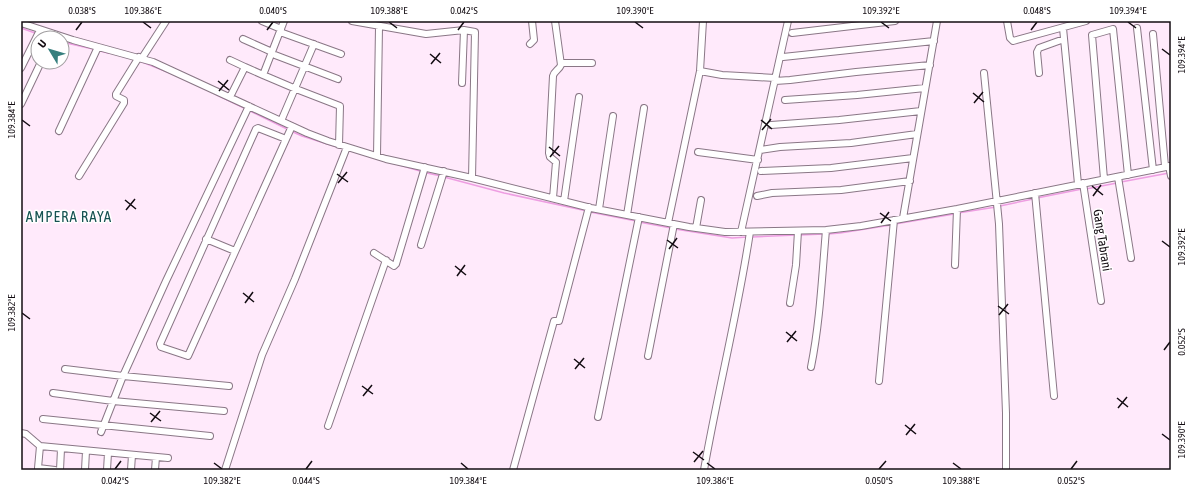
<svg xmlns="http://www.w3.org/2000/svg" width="1192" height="491" viewBox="0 0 1192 491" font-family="'Asap Condensed',sans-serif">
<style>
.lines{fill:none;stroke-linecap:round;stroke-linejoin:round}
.stream{stroke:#ee9ee2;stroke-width:1.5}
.minor-casing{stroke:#8a7786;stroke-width:8}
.minor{stroke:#fff;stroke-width:6}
.ticks{fill:none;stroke:#130c12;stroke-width:1.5}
.labels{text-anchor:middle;stroke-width:3;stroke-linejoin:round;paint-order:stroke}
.street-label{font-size:13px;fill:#130c12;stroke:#fff}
.quarter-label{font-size:15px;letter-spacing:1px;fill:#165252;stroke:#fff}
.neatline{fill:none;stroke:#130c12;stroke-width:1.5}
.ticks-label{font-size:10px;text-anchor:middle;fill:#130c12}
</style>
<rect width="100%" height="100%" fill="#ffeafb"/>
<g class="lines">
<!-- stream -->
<path class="stream" d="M21,28L35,33
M42,36L47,38
M62,42L93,49
M100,51L108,53
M142,62L175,75
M217,95L244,108
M250,111L287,129
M293,132L302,136L337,147
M396,164L420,171
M427,173L441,176
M444,177L504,193L587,211
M1121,182L1169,173
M1086,189L1117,183
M1037,198L1082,189
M1000,206L1033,199
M590,212L636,221
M958,213L996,207
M639,222L671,228
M895,224L954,214
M675,229L732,238L748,237
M828,234L840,233L891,225
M800,235L824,234
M752,237L796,235"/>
<defs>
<path id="minor" d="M262,21L281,29
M352,21L426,34L464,30L475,32L472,178
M1007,21L1010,38L1013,41L1086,21
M21,23L73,40L153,62L307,133L328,141L386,159L472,178L591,208L689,227L725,232L826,230L861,226L957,209L1171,166
M1063,28L1078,184
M1137,28L1153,170
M280,32L341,54
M792,33L895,21
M1153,34L1165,166
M243,39L272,52
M530,44L534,40L532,21
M275,55L338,79
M783,57L934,41
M142,58L166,21
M230,60L245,67
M561,63H592
M21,68L40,30
M700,71L722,75L775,78
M984,73L999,224L1006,413V470
M1039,73L1037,52L1039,48L1064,39
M263,75L296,89L340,106L339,145
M775,81L790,80L856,72L930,65
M462,83L464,30
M230,97L245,67L263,75L284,21
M785,100L857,95L925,88
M21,104L41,62
M281,121L314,44
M771,125L839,120L921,111
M59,131L98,47
M286,139L258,128L256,129L160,344L161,347L188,356L292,126
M760,150L780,147L851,143L917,134
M698,152L758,160
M377,156L379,27
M1169,166L1171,176
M761,171L831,168L913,158
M79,176L124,103V100L116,96V94L139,57
M1118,177L1131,258
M1104,179L1092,35L1113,29L1128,175
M1083,183L1101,301
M1035,193L1054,396
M757,196L772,193L841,190L910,181
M553,198L556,162L550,157L549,153L553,76C554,71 559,70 561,65L555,21
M564,201L579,97
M599,209L613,116
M627,215L644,108
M903,218L937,21
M668,223L700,71L703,21
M696,228L701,200
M741,232L788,21
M206,239L235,251
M421,245L444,171
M374,253L394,266L396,264L425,167
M955,265L957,209
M790,303L796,265L798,231
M648,356L674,224
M811,367C820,322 822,276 826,230
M65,369L123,376L229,386
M879,381L894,220
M53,393L113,401L224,411
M598,417L639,217
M43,419L210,436
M328,426L386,260
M101,432L123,376L166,281L249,106
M21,433L26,434L40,446L168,458
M40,446L38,468L55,470
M60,470L61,449
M85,470L86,451
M107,470L108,453
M131,470L132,455
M155,470L156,457
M225,470L262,355L295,279L347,147
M513,470L554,321H559L589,207
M704,470C718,390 738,312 750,232"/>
</defs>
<!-- minor casing -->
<use href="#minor" class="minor-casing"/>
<!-- minor -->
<use href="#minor" class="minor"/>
</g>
<!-- ticks -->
<path class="ticks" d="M143,22L151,28M389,22L397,28M635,22L643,28M881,22L889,28M1128,22L1136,28M76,30L82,22M267,30L273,22M458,30L464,22M1031,30L1037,22M1162,49L1170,55M430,54L441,63M431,64L440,53M218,81L229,90M219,91L228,80M973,93L984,102M974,103L983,92M22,120L30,126M761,120L772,129M762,130L771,119M549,147L560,156M550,157L559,146M337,174L348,182M338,183L347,172M1092,186L1103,195M1093,196L1101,185M125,200L136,209M126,210L135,199M880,213L891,221M881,223L889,212M667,240L678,248M1162,241L1170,247M669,249L677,238M455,266L466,275M457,276L465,265M243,293L254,302M245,303L253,292M998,306L1009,314M22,313L30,319M999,315L1008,304M786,332L797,341M787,342L796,331M1164,350L1170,342M574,359L585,368M575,369L584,358M362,386L373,394M363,396L372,385M1117,398L1128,407M1118,408L1127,397M150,413L161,421M151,422L160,411M905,425L916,434M1162,434L1170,440M906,435L915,424M693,452L704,460M694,462L703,451M214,463L222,469M461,463L468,469M707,463L715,469M953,463L961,469M115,469L121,461M306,469L312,461M879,469L886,461M1071,469L1077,461"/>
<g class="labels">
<!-- street labels -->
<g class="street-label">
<text transform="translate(1103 240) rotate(81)" y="5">Gang Tabrani</text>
</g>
<!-- quarter labels -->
<g class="quarter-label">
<text x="69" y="222">AMPERA RAYA</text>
</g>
</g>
<!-- border -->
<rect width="1192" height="491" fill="none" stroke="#ffffff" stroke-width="44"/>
<!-- north arrow -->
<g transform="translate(50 50) rotate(308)"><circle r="19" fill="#ffffff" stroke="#a19ea0"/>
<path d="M0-3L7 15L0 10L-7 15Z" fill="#367f7e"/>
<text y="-6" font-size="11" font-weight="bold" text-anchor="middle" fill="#130c12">U</text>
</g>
<rect x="22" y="22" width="1148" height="447" class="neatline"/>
<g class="ticks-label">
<text x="82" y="14">0.038°S</text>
<text x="143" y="14">109.386°E</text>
<text x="273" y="14">0.040°S</text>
<text x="389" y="14">109.388°E</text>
<text x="464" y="14">0.042°S</text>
<text x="635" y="14">109.390°E</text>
<text x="881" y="14">109.392°E</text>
<text x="1037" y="14">0.048°S</text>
<text x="1128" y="14">109.394°E</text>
<text transform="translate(1181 55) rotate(-90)" y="4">109.394°E</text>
<text transform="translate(11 120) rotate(-90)" y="4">109.384°E</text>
<text transform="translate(1181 247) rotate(-90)" y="4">109.392°E</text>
<text transform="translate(11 313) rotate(-90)" y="4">109.382°E</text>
<text transform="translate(1181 342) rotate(-90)" y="4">0.052°S</text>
<text transform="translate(1181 440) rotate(-90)" y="4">109.390°E</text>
<text x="115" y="484">0.042°S</text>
<text x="222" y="484">109.382°E</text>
<text x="306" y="484">0.044°S</text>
<text x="468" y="484">109.384°E</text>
<text x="715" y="484">109.386°E</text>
<text x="879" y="484">0.050°S</text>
<text x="961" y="484">109.388°E</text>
<text x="1071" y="484">0.052°S</text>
</g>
</svg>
